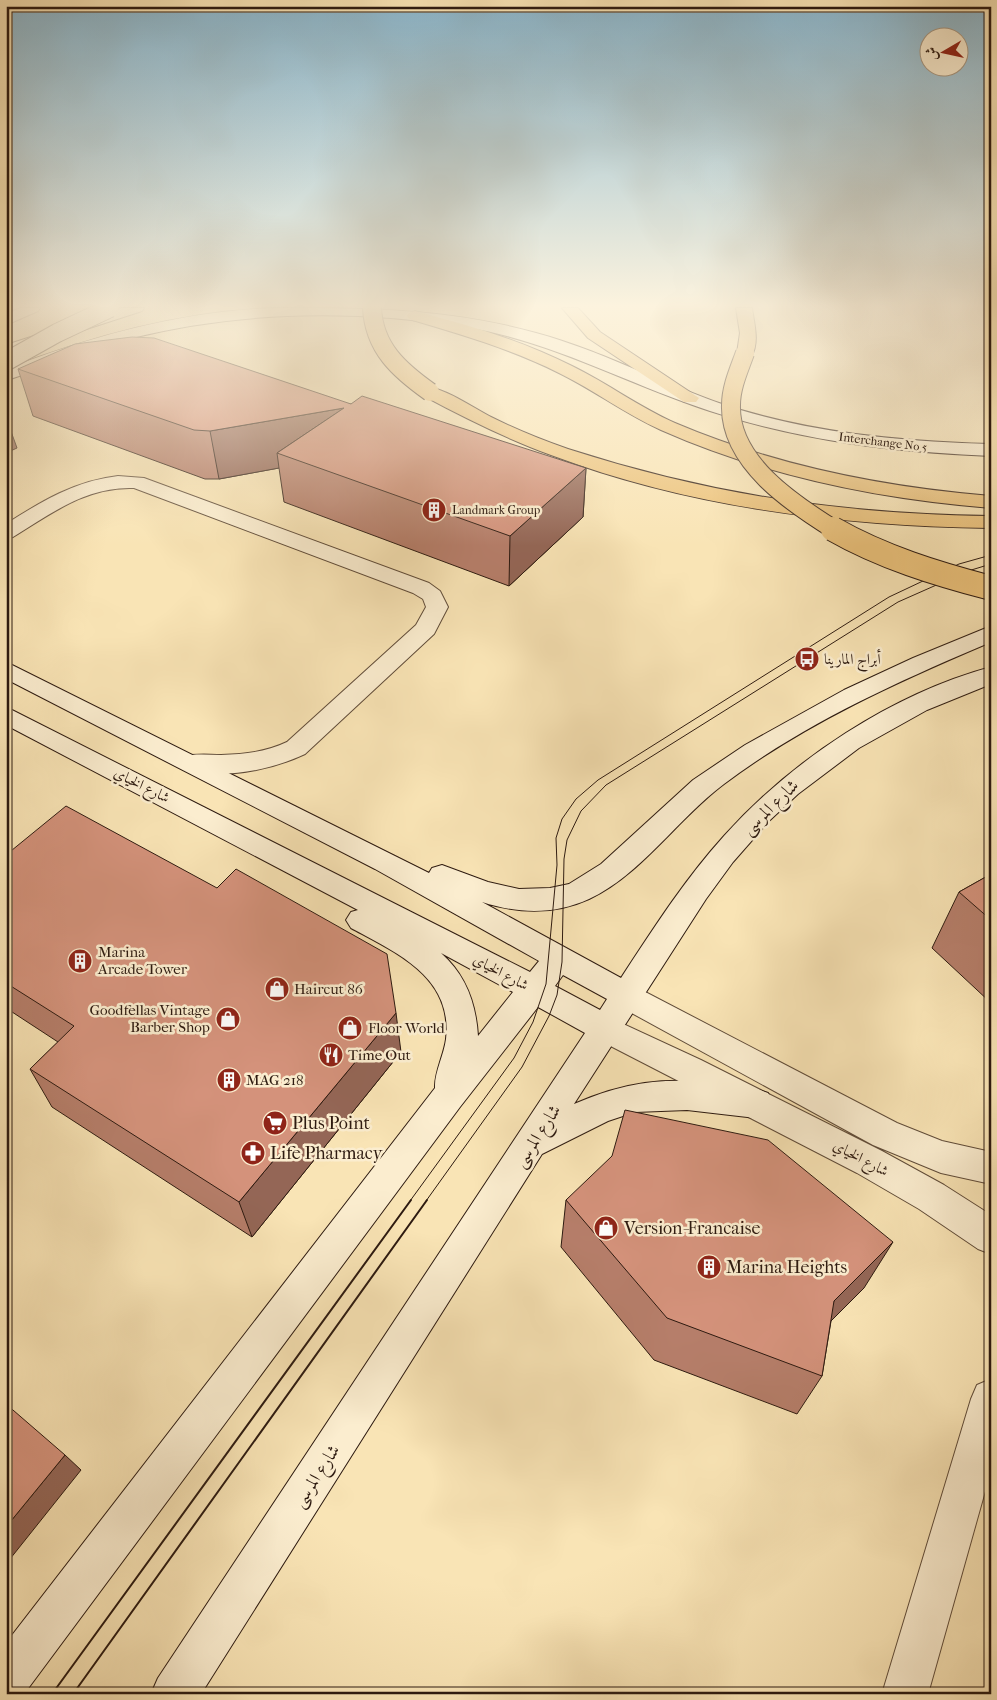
<svg xmlns="http://www.w3.org/2000/svg" width="997" height="1700" viewBox="0 0 997 1700" font-family="'IM FELL French Canon',Amiri,serif">
<style>
.lines{fill:none;stroke-linecap:round;stroke-linejoin:round}
.minor-casing{stroke:#604c39;stroke-width:2}
.tertiary-casing{stroke:#604c39;stroke-width:2}
.secondary-casing{stroke:#2d1a10;stroke-width:2}
.motorway-casing{stroke:#2d1a10;stroke-width:2}
.minor{fill:#fbedcf;fill-rule:evenodd}
.tertiary{fill:#fbedcf;fill-rule:evenodd}
.secondary{fill:#fbedcf;fill-rule:evenodd}
.motorway{fill:#ecc27a;fill-rule:evenodd}
.tram-far1{stroke:#2d1a10;stroke-width:1}
.tram{stroke:#2d1a10;stroke-width:2}
.secondary-bridge-casing{stroke:#2d1a10;stroke-width:20;stroke-linecap:butt}
.motorway-bridge-far1-casing{stroke:#2d1a10;stroke-width:20;stroke-linecap:butt}
.motorway-bridge-casing{stroke:#2d1a10;stroke-width:26;stroke-linecap:butt}
.secondary-bridge{stroke:#fbedcf;stroke-width:18}
.motorway-bridge-far1{stroke:#ecc27a;stroke-width:18}
.motorway-bridge{stroke:#ecc27a;stroke-width:24}
.wall{fill:#b67e6a;stroke:#2d1a10}
.shaded-wall{fill:#946656;stroke:#2d1a10}
.building{fill:#d4927b;stroke:#2d1a10}
.labels{text-anchor:middle;stroke-width:5;stroke-linejoin:round;paint-order:stroke}
.far-street-label{font-size:12px;fill:#2d1a10;stroke:#fbedcf}
.far-poi-label{font-size:12px;fill:#2d1a10;stroke:#fbedcf;text-anchor:start}
.poi-label{font-size:15px;fill:#2d1a10;stroke:#fbedcf;text-anchor:start}
.street-label{font-size:15px;fill:#2d1a10;stroke:#fbedcf}
.near-street-label{font-size:18px;fill:#2d1a10;stroke:#fbedcf}
.near-poi-label{font-size:18px;fill:#2d1a10;stroke:#fbedcf;text-anchor:start}
</style>
<rect width="100%" height="100%" fill="#f9e4b5"/>
<filter id="stains"><feTurbulence type="fractalNoise" baseFrequency=".004" numOctaves="4"/><feColorMatrix values="0 0 0 0 .2 0 0 0 0 .09 0 0 0 0 .02 0 0 0 .5 -.17"/></filter>
<radialGradient id="worn" r=".72"><stop offset=".6" stop-color="#630" stop-opacity="0"/><stop offset="1" stop-color="#630" stop-opacity=".3"/></radialGradient>
<g class="lines">
<defs>
<path id="minor" d="M118,476L144,478L429,583L440,591L448,607L434,634L305,754C269,771 221,780 182,769L178,763L182,757C195,753 208,755 221,755C245,754 266,752 287,742L416,625L426,607L423,599L413,593L134,488C87,486 52,513 13,537L6,539V524C42,501 75,481 118,476Z
M628,983L897,1123L942,1141L991,1152V1184L941,1173L873,1145L617,1005L613,996L617,987Z
M606,1016L701,1060L882,1151L944,1185L991,1215V1254L978,1249L919,1209L857,1173L595,1038L590,1029L595,1020Z
M991,1379V1470L928,1694H882L971,1399L977,1385Z"/>
<path id="tertiary" d="M20,308H40L38,311L6,325V314Z"/>
<path id="secondary" d="M121,308H144L142,311L6,355V345Z
M274,308C365,308 447,308 536,333C599,350 657,381 719,403C807,433 899,441 991,444V456C895,452 801,441 710,411C627,384 552,341 465,327C356,309 240,311 132,338C111,343 88,349 68,357C48,364 27,375 6,380V369C92,336 182,311 274,308Z
M991,626V642C899,681 805,723 724,784C678,818 641,875 589,899C554,915 519,914 482,902L621,978C653,929 685,879 724,836C792,760 892,694 991,667V684L927,710L859,748L798,794L769,821L733,862L706,899L574,1104C624,1082 664,1077 719,1083C736,1085 752,1087 768,1093L773,1103L768,1113L756,1118L687,1110L635,1112L608,1121L542,1154L201,1694H151L158,1678L585,1033L538,1007L460,1107L24,1694H6V1643L435,1088C434,1073 444,1055 446,1039C453,977 397,953 351,928L346,920L351,912L358,910L6,725V707L530,972L539,961L375,869L6,679V662L429,873L432,868L442,865L488,882L519,889L550,888L569,884L601,864L693,780L745,745L844,690L913,658ZM441,953L513,992L478,1036C476,1003 466,975 441,953ZM563,975L607,999L600,1010L555,986Z"/>
<path id="motorway" d="M562,308H578L600,332L699,398L696,402H684L588,338Z
M736,308H752C754,323 760,343 751,357H739L737,353L740,333Z
M415,311C469,325 523,341 572,366C607,383 639,407 675,423C776,466 882,487 991,496V508C877,499 765,476 661,430C625,414 594,390 559,373C511,349 460,334 409,319L407,316L409,313Z
M430,387C451,392 472,407 491,417C515,429 542,440 568,449C710,495 842,514 991,516V528C842,526 691,508 551,455C507,439 465,418 424,396L421,392L424,388Z"/>
</defs>
<!-- minor casing -->
<use href="#minor" class="minor-casing"/>
<!-- tertiary casing -->
<use href="#tertiary" class="tertiary-casing"/>
<!-- secondary casing -->
<use href="#secondary" class="secondary-casing"/>
<!-- motorway casing -->
<use href="#motorway" class="motorway-casing"/>
<!-- minor -->
<use href="#minor" class="minor"/>
<!-- tertiary -->
<use href="#tertiary" class="tertiary"/>
<!-- secondary -->
<use href="#secondary" class="secondary"/>
<!-- motorway -->
<use href="#motorway" class="motorway"/>
<!-- tram-far1 -->
<path class="tram-far1" d="M410,1201L514,1058L533,1022L546,984L557,865L556,838L562,819L576,799L598,780L889,597L959,564L991,555
M426,1201L522,1067L549,1016L557,995L562,962L564,859L567,840L581,811L606,785L898,602L968,571L991,564"/>
<!-- tram -->
<path class="tram" d="M52,1694L411,1200
M73,1694L427,1200"/>
<defs>
<path id="secondary-bridge" d="M7,361L57,333L110,308"/>
<path id="motorway-bridge-far1" d="M372,308C374,348 399,370 430,392
M745,353C739,370 731,387 731,405C729,462 793,504 835,530"/>
<path id="motorway-bridge" d="M833,529C882,557 937,574 991,588"/>
</defs>
<!-- secondary-bridge casing -->
<use href="#secondary-bridge" class="secondary-bridge-casing"/>
<!-- motorway-bridge-far1 casing -->
<use href="#motorway-bridge-far1" class="motorway-bridge-far1-casing"/>
<!-- motorway-bridge casing -->
<use href="#motorway-bridge" class="motorway-bridge-casing"/>
<!-- secondary-bridge -->
<use href="#secondary-bridge" class="secondary-bridge"/>
<!-- motorway-bridge-far1 -->
<use href="#motorway-bridge-far1" class="motorway-bridge-far1"/>
<!-- motorway-bridge -->
<use href="#motorway-bridge" class="motorway-bridge"/>
</g>
<!-- wall -->
<path class="wall" d="M18,369L351,404L586,468L583,517L509,586L284,502L279,468L219,479H205L33,416Z
M6,855L401,1052L252,1237L52,1107L30,1069L58,1042L6,1008Z
M991,874V1003L932,948L959,892Z
M566,1200L864,1288L831,1321L822,1376L797,1414L654,1360L561,1247Z"/>
<!-- shaded-wall -->
<path class="shaded-wall" d="M344,408L277,453L279,468L219,479L210,431Z
M8,423L17,448L6,453V424Z
M586,468L583,517L509,586L510,536Z
M396,1013L401,1052L252,1237L239,1202Z
M893,1242L864,1288L809,1343L834,1301Z
M65,1455L81,1470L6,1564V1527Z"/>
<!-- building -->
<path class="building" d="M132,337L154,338L351,404L362,396L586,468L510,536L277,453L344,408L210,431L194,430L18,369L75,344Z
M66,806L217,888L236,869L387,954L396,1013L239,1202L30,1069L74,1026L6,983V855Z
M991,874V920L959,892Z
M625,1110L768,1140L893,1242L834,1301L822,1376L667,1318L566,1200L612,1156Z
M6,1404L65,1455L6,1527Z"/>
<!-- sky -->
<linearGradient id="sky" x2="0" y2="1"><stop stop-color="#8ab8d0"/><stop offset="0.56" stop-color="#fcf3de"/><stop offset="1" stop-color="#fcf3de" stop-opacity="0"/></linearGradient>
<rect width="997" height="546" fill="url(#sky)"/>
<!-- icons -->
<defs>
<symbol id="building-disc" viewBox="-11 -11 22 22"><circle r="9.5" fill="#8f2418" stroke="#fbedcf"/><path d="M-4-6H4V6H1V3H-1V6H-4ZM-2.5-4.3h1.7v1.8h-1.7ZM.8-4.3h1.7v1.8H.8ZM-2.5-1h1.7V.8h-1.7ZM.8-1h1.7V.8H.8Z" fill="#fff"/></symbol>
<symbol id="bus-disc" viewBox="-11 -11 22 22"><circle r="9.5" fill="#8f2418" stroke="#fbedcf"/><path d="M-5-6H5V4H4V6H2V4H-2V6H-4V4H-5ZM-3.5-4V0h7V-4ZM-3.5 1.2v1.5H-2V1.2ZM2 1.2v1.5H3.5V1.2Z" fill="#fff"/></symbol>
<symbol id="shop-disc" viewBox="-11 -11 22 22"><circle r="9.5" fill="#8f2418" stroke="#fbedcf"/><path d="M-5-2.5h2.3a2.7 3.5 0 0 1 5.4 0H5L5.5 6h-11ZM-1.5-2.5h3a1.5 2.3 0 0 0-3 0Z" fill="#fff"/></symbol>
<symbol id="restaurant-disc" viewBox="-11 -11 22 22"><circle r="9.5" fill="#8f2418" stroke="#fbedcf"/><path d="M-5-6h1v4h1v-4h1v4h1v-4h1v5L-1.5 .5V6h-2V.5L-5-1ZM5-6V6H3V1.5H1.5Q1.5-4 5-6Z" fill="#fff"/></symbol>
<symbol id="supermarket-disc" viewBox="-11 -11 22 22"><circle r="9.5" fill="#8f2418" stroke="#fbedcf"/><path d="M-6-5.5h2.5l.6 2H6L4.5 2H-2.5L-4.4-4H-6ZM-1.5 3.2a1.3 1.3 0 1 0 .1 0ZM3 3.2a1.3 1.3 0 1 0 .1 0Z" fill="#fff"/></symbol>
<symbol id="pharmacy-disc" viewBox="-11 -11 22 22"><circle r="9.5" fill="#8f2418" stroke="#fbedcf"/><path d="M-2-6h4v4h4v4h-4v4h-4v-4h-4v-4h4Z" fill="#fff"/></symbol>
</defs>
<g fill-rule="evenodd">
<use href="#building-disc" x="420" y="496" width="28" height="28"/>
<use href="#bus-disc" x="793" y="645" width="28" height="28"/>
<use href="#building-disc" x="66" y="947" width="28" height="28"/>
<use href="#shop-disc" x="263" y="975" width="28" height="28"/>
<use href="#shop-disc" x="214" y="1005" width="28" height="28"/>
<use href="#shop-disc" x="336" y="1014" width="28" height="28"/>
<use href="#restaurant-disc" x="317" y="1041" width="28" height="28"/>
<use href="#building-disc" x="215" y="1066" width="28" height="28"/>
<use href="#supermarket-disc" x="261" y="1109" width="28" height="28"/>
<use href="#pharmacy-disc" x="239" y="1139" width="28" height="28"/>
<use href="#shop-disc" x="592" y="1214" width="28" height="28"/>
<use href="#building-disc" x="695" y="1253" width="28" height="28"/>
</g>
<g class="labels">
<!-- far-street labels -->
<g class="far-street-label">
<text transform="translate(883 442) rotate(7)" y="4">Interchange No 5</text>
</g>
<!-- far-poi labels -->
<g class="far-poi-label">
<text x="452" y="514">Landmark Group</text>
</g>
<!-- poi labels -->
<g class="poi-label">
<text x="824" y="664">أبراج المارينا</text>
<text x="98" y="957">Marina<tspan x="98" dy="17">Arcade Tower</tspan></text>
<text x="294" y="994">Haircut 86</text>
<text x="210" y="1015" text-anchor="end">Goodfellas Vintage<tspan x="210" dy="17">Barber Shop</tspan></text>
<text x="368" y="1033">Floor World</text>
<text x="348" y="1060">Time Out</text>
<text x="246" y="1085">MAG 218</text>
</g>
<!-- street labels -->
<g class="street-label">
<text transform="translate(142 785) rotate(27)" y="5">شارع الخياي</text>
<text transform="translate(501 972) rotate(28)" y="5">شارع الخياي</text>
<text transform="translate(861 1158) rotate(28)" y="5">شارع الخياي</text>
</g>
<!-- near-street labels -->
<g class="near-street-label">
<text transform="translate(770 807) rotate(-44)" y="6">شارع المرسى</text>
<text transform="translate(537 1136) rotate(-57)" y="6">شارع المرسى</text>
<text transform="translate(316 1476) rotate(-57)" y="6">شارع المرسى</text>
</g>
<!-- near-poi labels -->
<g class="near-poi-label">
<text x="292" y="1129">Plus Point</text>
<text x="270" y="1159">Life Pharmacy</text>
<text x="624" y="1234">Version-Francaise</text>
<text x="726" y="1273">Marina Heights</text>
</g>
</g>
<!-- margin -->
<rect width="997" height="1700" fill="none" stroke="#f9e4b5" stroke-width="25"/>
<rect x="8" y="8" width="982" height="1685" fill="none" stroke="#2d1a10" stroke-width="2.5"/>
<rect x="12" y="12" width="972" height="1675" fill="none" stroke="#2d1a10"/>
<!-- north arrow -->
<g transform="translate(944 52) rotate(261)"><circle r="24" fill="#fbedcf" stroke="#a99983"/>
<path d="M0-4L9 19L0 12L-9 19Z" fill="#8f2418"/>
<text y="-8" font-size="14" font-weight="bold" text-anchor="middle" fill="#2d1a10">ش</text>
</g>
<rect width="100%" height="100%" filter="url(#stains)"/>
<rect width="100%" height="100%" fill="url(#worn)"/>
</svg>
